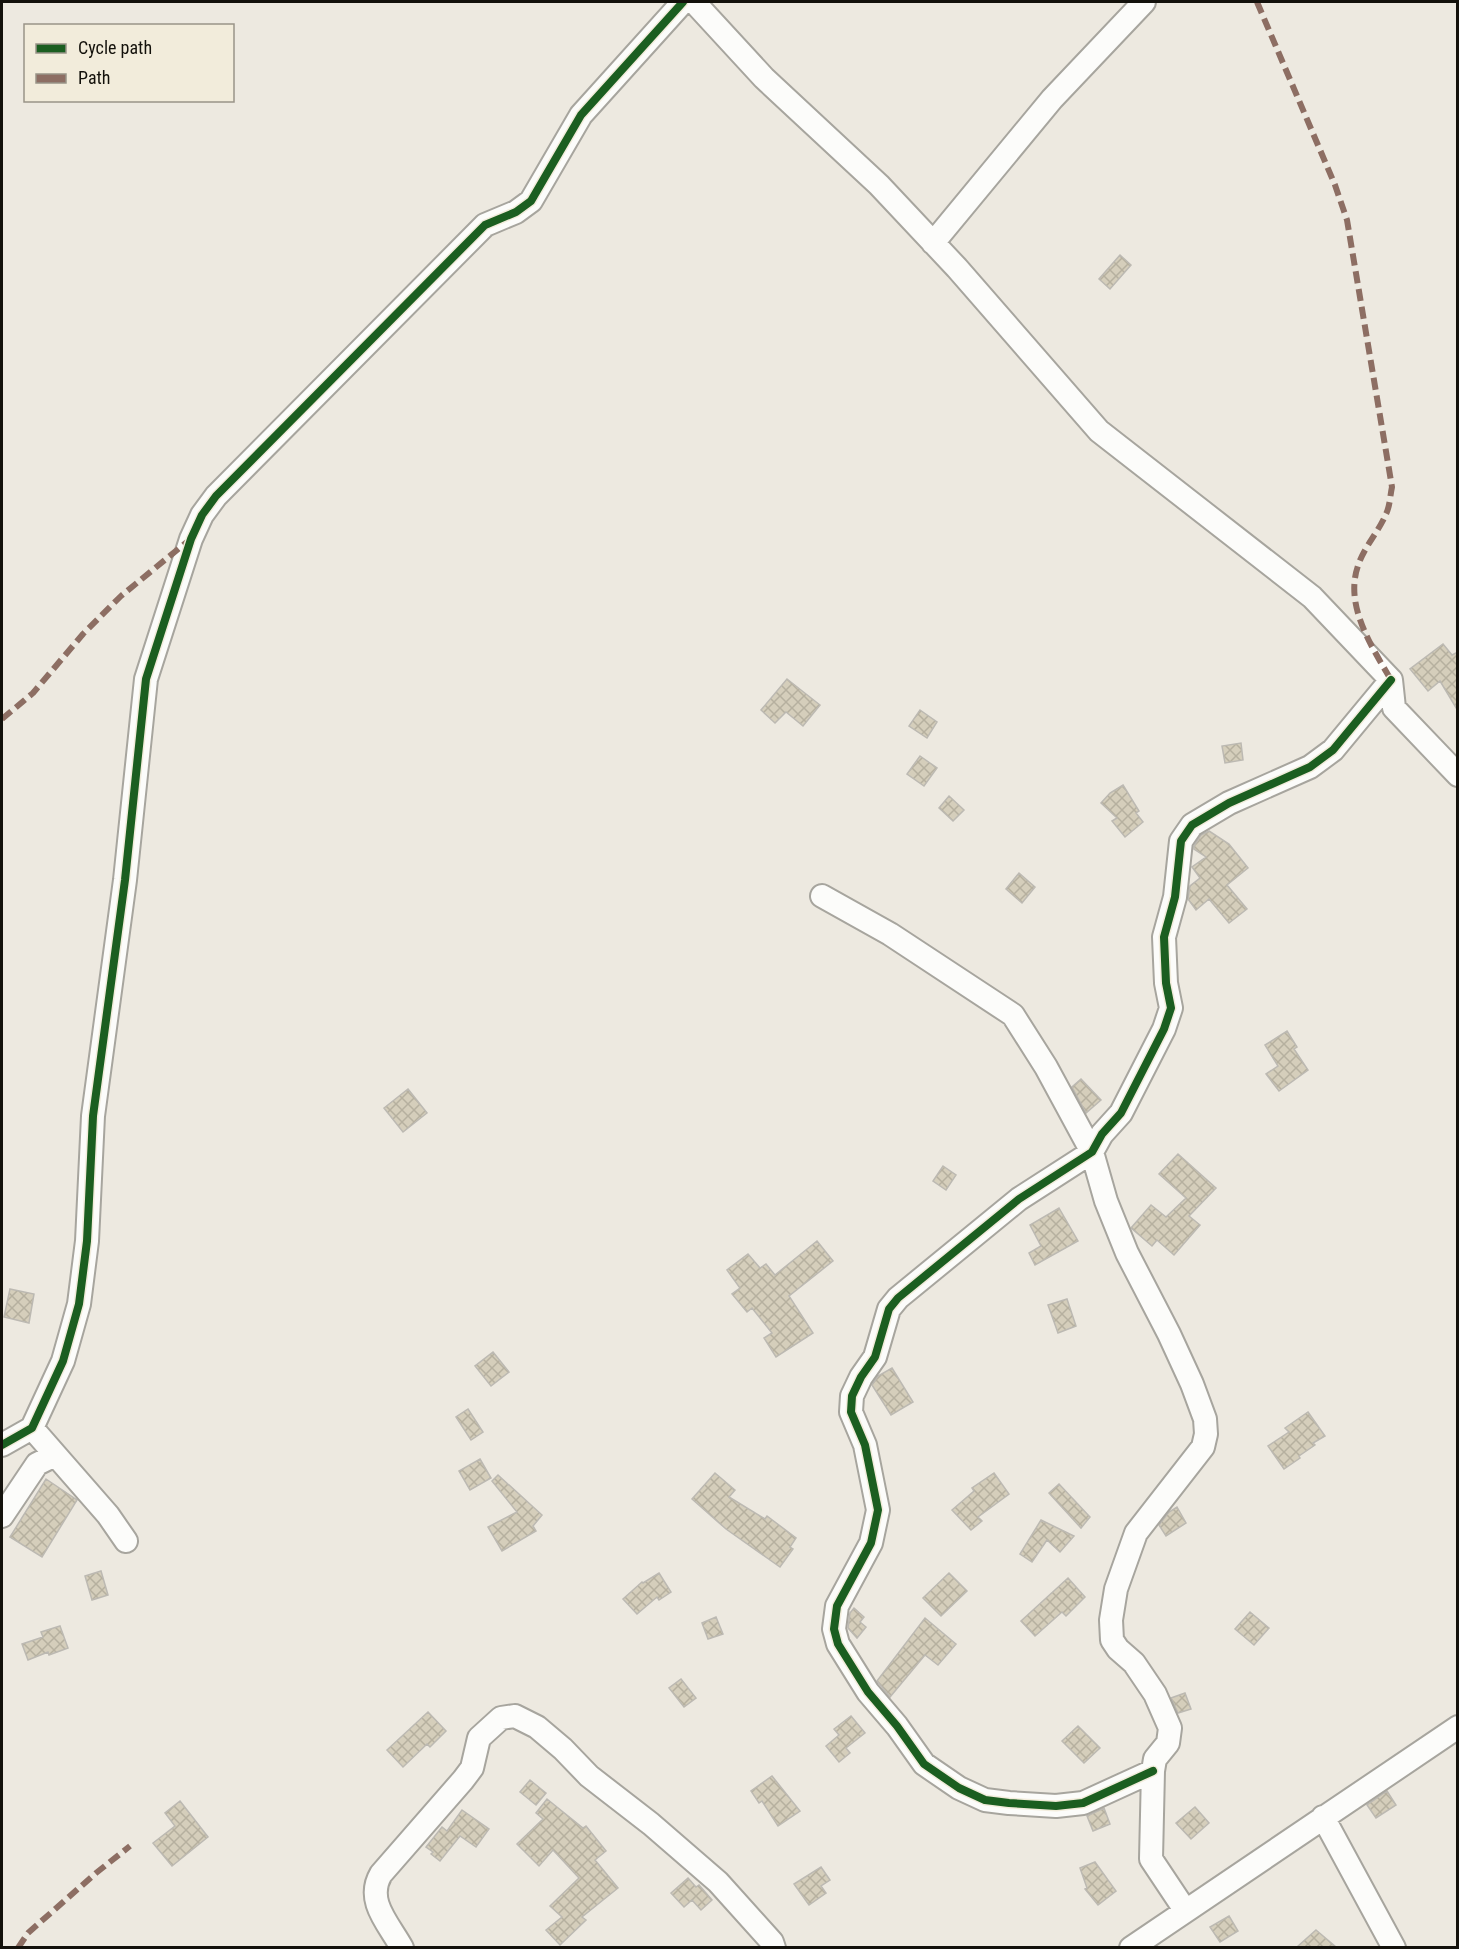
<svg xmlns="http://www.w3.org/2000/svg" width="1459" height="1949" viewBox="0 0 1459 1949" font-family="'Roboto Condensed',sans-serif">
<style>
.building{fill:url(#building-cross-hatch);stroke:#bcb9b2;stroke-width:1.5}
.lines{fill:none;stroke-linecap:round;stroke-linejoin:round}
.minor-casing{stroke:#a7a59e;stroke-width:26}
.minor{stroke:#fcfcfa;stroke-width:22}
.quiet{stroke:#8d6e63;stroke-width:6;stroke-dasharray:12 6;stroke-linecap:butt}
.cycleway-casing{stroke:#f2ecdb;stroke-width:11}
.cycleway{stroke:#1b5e20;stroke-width:8}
</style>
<defs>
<pattern id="building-cross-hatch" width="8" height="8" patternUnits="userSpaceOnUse" patternTransform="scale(1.5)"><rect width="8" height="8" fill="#d5cebb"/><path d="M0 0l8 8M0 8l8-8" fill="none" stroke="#b6b09f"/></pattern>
</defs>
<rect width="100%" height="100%" fill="#ede9e0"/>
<!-- building -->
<path class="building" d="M1120,255L1131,265L1110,289L1099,279Z
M1443,644L1452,655L1458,652V711L1440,681L1428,691L1410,669Z
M787,679L820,705L803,726L786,712L775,723L761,710Z
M920,710L937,722L927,738L909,726Z
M1241,743L1243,760L1225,763L1222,746Z
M920,756L937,768L924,786L907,774Z
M1123,785L1139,811L1136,813L1143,822L1125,837L1112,821L1117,818L1101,803L1110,793Z
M949,796L964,810L953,821L939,808Z
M1209,831L1229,844L1248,868L1227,885L1247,909L1229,923L1209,899L1196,910L1188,899L1190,886L1200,878L1192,867L1206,857L1194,849V846L1201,835Z
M1019,873L1035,887L1022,903L1006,889Z
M1287,1031L1297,1047L1294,1049L1308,1070L1279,1091L1266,1074L1278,1066L1265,1045Z
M1081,1079L1101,1100L1086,1113L1072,1087Z
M408,1089L427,1113L403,1132L384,1108Z
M1178,1154L1216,1188L1189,1216L1200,1225L1174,1255L1157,1240L1152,1246L1131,1228L1151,1205L1166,1217L1186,1198L1159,1174Z
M943,1166L956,1175L946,1190L933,1181Z
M1059,1208L1078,1241L1035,1265L1029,1253L1041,1246L1030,1225Z
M817,1241L833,1261L789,1296L813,1333L776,1357L764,1338L772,1333L752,1308L747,1312L732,1294L740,1288L727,1270L748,1254L760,1268L766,1264L775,1275Z
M10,1289L34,1294L29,1323L4,1317Z
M1067,1299L1076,1326L1058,1333L1048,1305Z
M493,1352L509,1372L491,1386L475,1366Z
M892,1368L913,1402L891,1415L872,1385L878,1376Z
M468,1409L483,1432L471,1440L456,1417Z
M1308,1412L1325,1436L1313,1443L1315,1445L1299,1456L1300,1458L1284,1469L1268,1446L1289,1432L1285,1428Z
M480,1459L491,1478L470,1490L459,1471Z
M715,1473L735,1490L729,1497L765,1519L767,1516L796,1538L790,1547L793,1549L780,1567L726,1529L692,1499Z
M994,1473L1009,1494L978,1517L982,1521L971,1530L952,1510L974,1491L972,1488Z
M498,1475L542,1515L533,1526L536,1531L502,1551L488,1527L517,1512L492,1481Z
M46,1479L77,1500L42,1557L10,1537Z
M1059,1484L1090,1517L1081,1528L1049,1493Z
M1177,1507L1186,1523L1166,1536L1159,1525L1169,1512Z
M1041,1520L1074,1536L1060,1552L1047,1540L1032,1562L1020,1554Z
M101,1571L108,1595L92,1600L85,1576Z
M659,1573L671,1592L659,1600L657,1597L637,1614L623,1599L642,1582L643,1583Z
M949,1573L967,1591L941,1616L923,1598Z
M1068,1578L1085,1597L1066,1616L1062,1612L1035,1636L1021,1621Z
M854,1608L864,1617L860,1622L866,1627L857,1638L848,1628L850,1613Z
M1250,1612L1269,1628L1254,1645L1235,1629Z
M716,1617L723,1634L708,1639L702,1623Z
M925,1618L956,1644L938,1665L925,1655L890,1697L877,1681Z
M60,1626L68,1648L49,1655L48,1652L28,1660L22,1644L43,1637L41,1632Z
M681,1679L696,1698L684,1707L669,1688Z
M1185,1693L1191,1709L1178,1713L1171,1698Z
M428,1712L446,1731L430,1747L427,1744L403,1767L387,1750Z
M851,1716L865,1733L846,1748L850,1753L839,1762L826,1746L839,1735L834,1729Z
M1078,1726L1100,1748L1084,1763L1062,1741Z
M772,1776L800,1811L778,1826L762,1801L759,1803L751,1791Z
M530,1780L546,1793L536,1805L520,1792Z
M1387,1791L1396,1805L1376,1818L1367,1805Z
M547,1799L583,1828L586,1826L606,1851L595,1860L618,1888L582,1917L586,1920L560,1945L546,1930L562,1917L550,1906L579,1878L553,1850L539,1866L517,1844L543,1819L536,1813Z
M180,1801L208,1837L172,1866L153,1843L175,1826L165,1813Z
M1195,1807L1209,1823L1191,1839L1176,1823Z
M1104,1808L1110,1824L1093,1831L1087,1816Z
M462,1810L489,1829L476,1847L460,1836L440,1861L431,1854L433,1852L426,1847L442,1827L447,1831Z
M1095,1862L1116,1891L1098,1905L1085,1889L1087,1888L1080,1868Z
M821,1867L830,1880L821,1886L826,1893L809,1905L794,1884Z
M688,1878L696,1887L699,1885L712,1900L701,1910L692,1900L684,1907L671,1893Z
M1229,1916L1238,1931L1220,1942L1210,1927Z
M1316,1930L1336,1947H1297Z"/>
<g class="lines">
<defs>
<path id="minor" d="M694,2L764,78L879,185L957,268L1099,431L1312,597L1391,680L1394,708L1458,775
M933,243L1052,99L1144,2
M822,896L890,934L1013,1015L1046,1067L1092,1152L1106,1201L1127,1253L1169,1334L1192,1384L1205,1419L1206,1434L1203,1447L1136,1533L1116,1589L1111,1620L1112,1640L1118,1649L1134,1663L1155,1694L1170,1728L1168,1743L1155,1759L1153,1771L1151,1859L1185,1910
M32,1428L108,1515L126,1541
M2,1445L32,1428L63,1361L79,1304L87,1241L93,1116L125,880L146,679L191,539L202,515L216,496L485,225L516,212L531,201L581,115L683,2
M2,1516L37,1464L49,1458H58
M1153,1771L1083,1803L1056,1806L1009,1803L985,1800L959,1788L924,1764L897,1726L868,1692L838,1644L834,1629L837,1606L871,1543L878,1510L865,1445L851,1412L852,1396L861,1377L875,1357L889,1309L898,1298L1019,1199L1092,1152L1102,1134L1121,1113L1164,1029L1171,1008L1166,983L1164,937L1175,897L1181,841L1192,825L1229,803L1310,767L1333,750L1391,680
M1323,1817L1394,1948
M402,1948C389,1924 365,1901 381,1874L463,1780L472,1768L479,1738L501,1718L515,1716L537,1727L563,1749L589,1776L651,1824L718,1882L772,1942L774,1948
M1131,1948L1458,1727"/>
</defs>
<!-- minor casing -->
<use href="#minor" class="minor-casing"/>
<!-- minor -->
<use href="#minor" class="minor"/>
<!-- quiet -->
<path class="quiet" d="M1257,2L1335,185L1347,220L1392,487C1390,496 1390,506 1386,514C1379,531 1365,546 1359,563C1343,604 1371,645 1391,680
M2,719L33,693L83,634L121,596L188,541
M18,1948L28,1933L96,1873L130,1846"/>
<defs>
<path id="cycleway" d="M2,1445L32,1428L63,1361L79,1304L87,1241L93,1116L125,880L146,679L191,539L202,515L216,496L485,225L516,212L531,201L581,115L683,2
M1153,1771L1083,1803L1056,1806L1009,1803L985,1800L959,1788L924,1764L897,1726L868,1692L838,1644L834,1629L837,1606L871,1543L878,1510L865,1445L851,1412L852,1396L861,1377L875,1357L889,1309L898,1298L1019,1199L1092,1152L1102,1134L1121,1113L1164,1029L1171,1008L1166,983L1164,937L1175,897L1181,841L1192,825L1229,803L1310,767L1333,750L1391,680"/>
</defs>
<!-- cycleway casing -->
<use href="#cycleway" class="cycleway-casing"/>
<!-- cycleway -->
<use href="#cycleway" class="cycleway"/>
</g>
<!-- border -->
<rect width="1459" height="1949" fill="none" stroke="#13110b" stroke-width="6"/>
<!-- legend -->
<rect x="24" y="24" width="210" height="78" fill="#f2ecdb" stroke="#999488" stroke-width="1.5"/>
<rect x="36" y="44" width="30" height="9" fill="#1b5e20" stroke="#999488" stroke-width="1.5"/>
<text x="78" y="54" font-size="18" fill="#13110b">Cycle path</text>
<rect x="36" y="74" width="30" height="9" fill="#8d6e63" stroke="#999488" stroke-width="1.5"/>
<text x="78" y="84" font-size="18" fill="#13110b">Path</text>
</svg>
